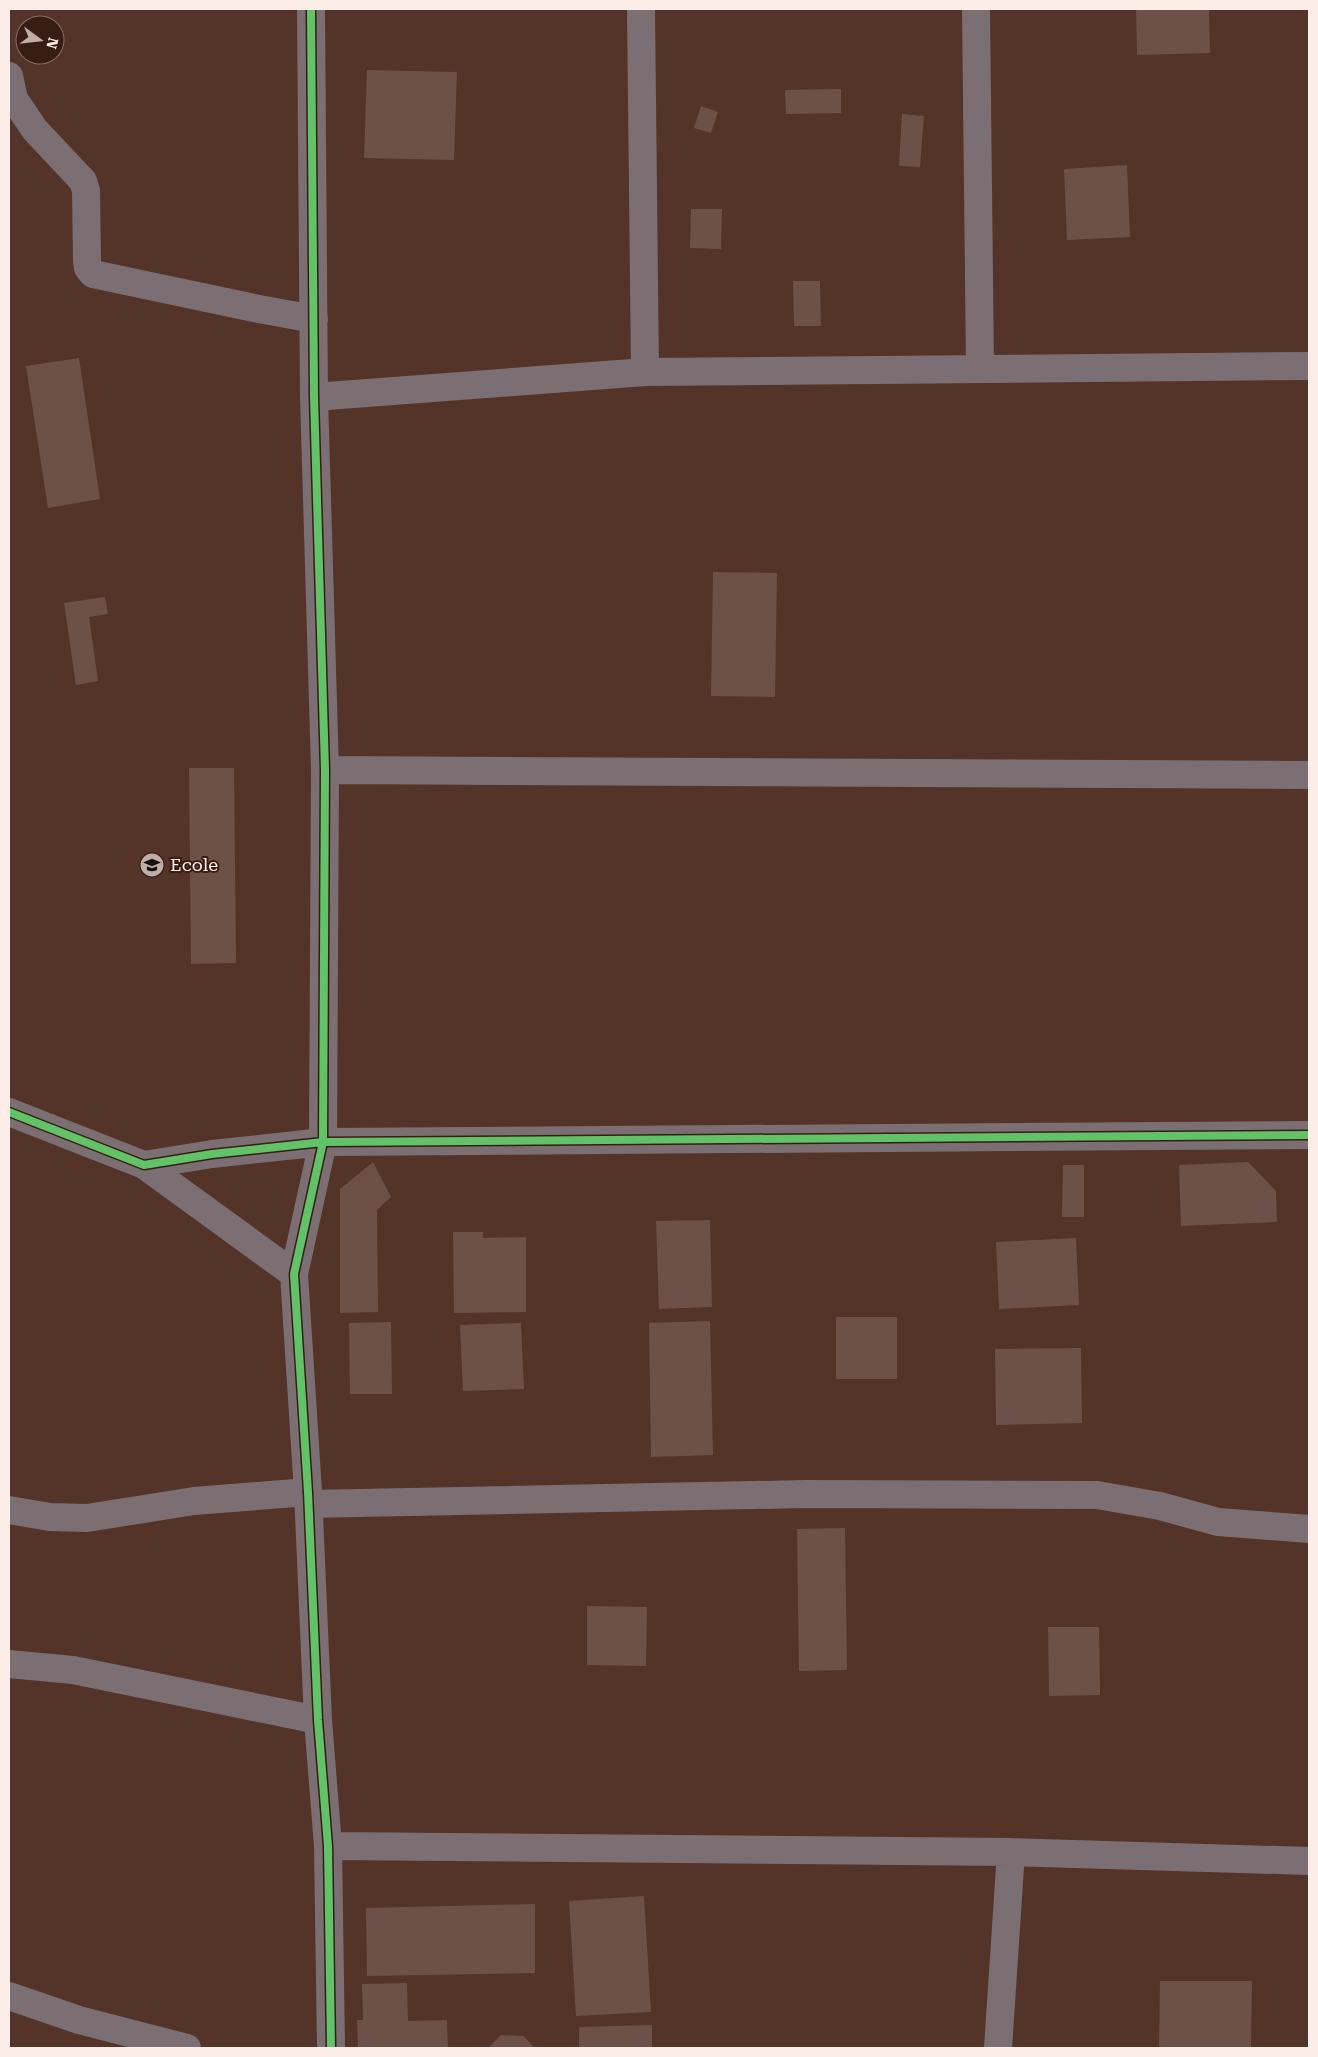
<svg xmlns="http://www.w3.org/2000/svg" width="1318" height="2057" viewBox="0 0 1318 2057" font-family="'Roboto Serif',serif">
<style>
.building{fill:#6d5149}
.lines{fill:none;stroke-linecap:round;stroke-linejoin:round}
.minor{stroke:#7b6f74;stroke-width:28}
.cycleway-casing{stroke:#381d14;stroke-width:11}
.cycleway{stroke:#61c268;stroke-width:8}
.labels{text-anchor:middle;stroke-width:4;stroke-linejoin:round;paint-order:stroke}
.poi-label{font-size:18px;fill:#fdede9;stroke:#381d14;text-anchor:start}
</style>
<rect width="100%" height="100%" fill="#543329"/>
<!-- building -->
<path class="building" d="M1136,9H1209L1210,53L1137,55Z
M367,70L457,72L454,160L364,158Z
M841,89V113L786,114L785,90Z
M701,106L718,112L711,133L694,128Z
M902,114L924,116L920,167L899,166Z
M1127,165L1130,237L1067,240L1064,169Z
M691,209H722L721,249L690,248Z
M793,281H820L821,326H794Z
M79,358L100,499L48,508L26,366Z
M713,572L777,573L775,697L711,696Z
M105,597L108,614L89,617L98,681L76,685L64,603Z
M189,768H234L236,963L191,964Z
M373,1162L391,1197L377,1210L378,1312L340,1313V1189Z
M1248,1162L1276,1191L1277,1222L1181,1226L1179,1165Z
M1063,1165H1084V1217H1062Z
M710,1220L712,1307L659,1309L656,1221Z
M453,1232H483V1238L526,1237V1312L454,1313Z
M1076,1238L1079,1305L999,1309L996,1242Z
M836,1317H897V1379H836Z
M710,1321L713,1455L651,1457L649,1323Z
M391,1322L392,1394H350L349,1323Z
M521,1323L524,1389L463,1391L460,1325Z
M1081,1348L1082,1423L996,1425L995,1349Z
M845,1528L847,1670L799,1671L797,1529Z
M587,1606L647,1607L646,1666L587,1665Z
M1048,1627H1099L1100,1695L1049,1696Z
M644,1896L651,2012L576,2016L569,1901Z
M535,1904V1973L367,1976L366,1908Z
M1160,1981H1252L1251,2048H1159Z
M407,1983L408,2021L447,2020L448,2048H358L357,2020H363L362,1984Z
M652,2025V2048H579V2027Z
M501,2035L524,2036L534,2048H488Z"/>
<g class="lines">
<!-- minor -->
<path class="minor" d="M311,9L314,397L325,770L323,1142L294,1274L308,1492L318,1720L328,1846L331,2048
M641,9L645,372
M976,9L980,368
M9,76L14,99L35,130L83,181L86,191L87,261L88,268L93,274L259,309L314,319
M314,397L645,372L1309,366
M325,770L1309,775
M9,1112L144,1165L212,1154L323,1142L1309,1135
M144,1165L294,1274
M308,1504L806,1494L1097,1495L1160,1506L1218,1522L1309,1529
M9,1510L50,1517L87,1518L194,1501L308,1492
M9,1664L73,1670L318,1720
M328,1846L1011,1852L1309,1861
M9,1996L79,2020L187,2048
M998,2048L1011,1852"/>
<defs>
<path id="cycleway" d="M311,9L314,397L325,770L323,1142L294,1274L308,1492L318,1720L328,1846L331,2048
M9,1112L144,1165L212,1154L323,1142L1309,1135"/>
</defs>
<!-- cycleway casing -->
<use href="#cycleway" class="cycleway-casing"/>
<!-- cycleway -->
<use href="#cycleway" class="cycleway"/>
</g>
<!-- icons -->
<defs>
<symbol id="school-disc" viewBox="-11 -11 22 22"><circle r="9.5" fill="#c2aca6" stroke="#381d14"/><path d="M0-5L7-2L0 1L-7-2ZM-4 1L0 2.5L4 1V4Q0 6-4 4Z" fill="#111"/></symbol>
</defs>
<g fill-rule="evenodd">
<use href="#school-disc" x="138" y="851" width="28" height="28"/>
</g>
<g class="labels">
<!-- poi labels -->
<g class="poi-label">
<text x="170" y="871">Ecole</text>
</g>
</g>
<!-- border -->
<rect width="1318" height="2057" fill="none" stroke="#fdede9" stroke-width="20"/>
<!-- north arrow -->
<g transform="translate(40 40) rotate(105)"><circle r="24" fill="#381d14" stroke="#877069"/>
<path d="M0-4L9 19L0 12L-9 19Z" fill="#c2aca6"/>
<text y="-8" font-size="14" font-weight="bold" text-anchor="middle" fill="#fdede9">N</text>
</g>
</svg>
